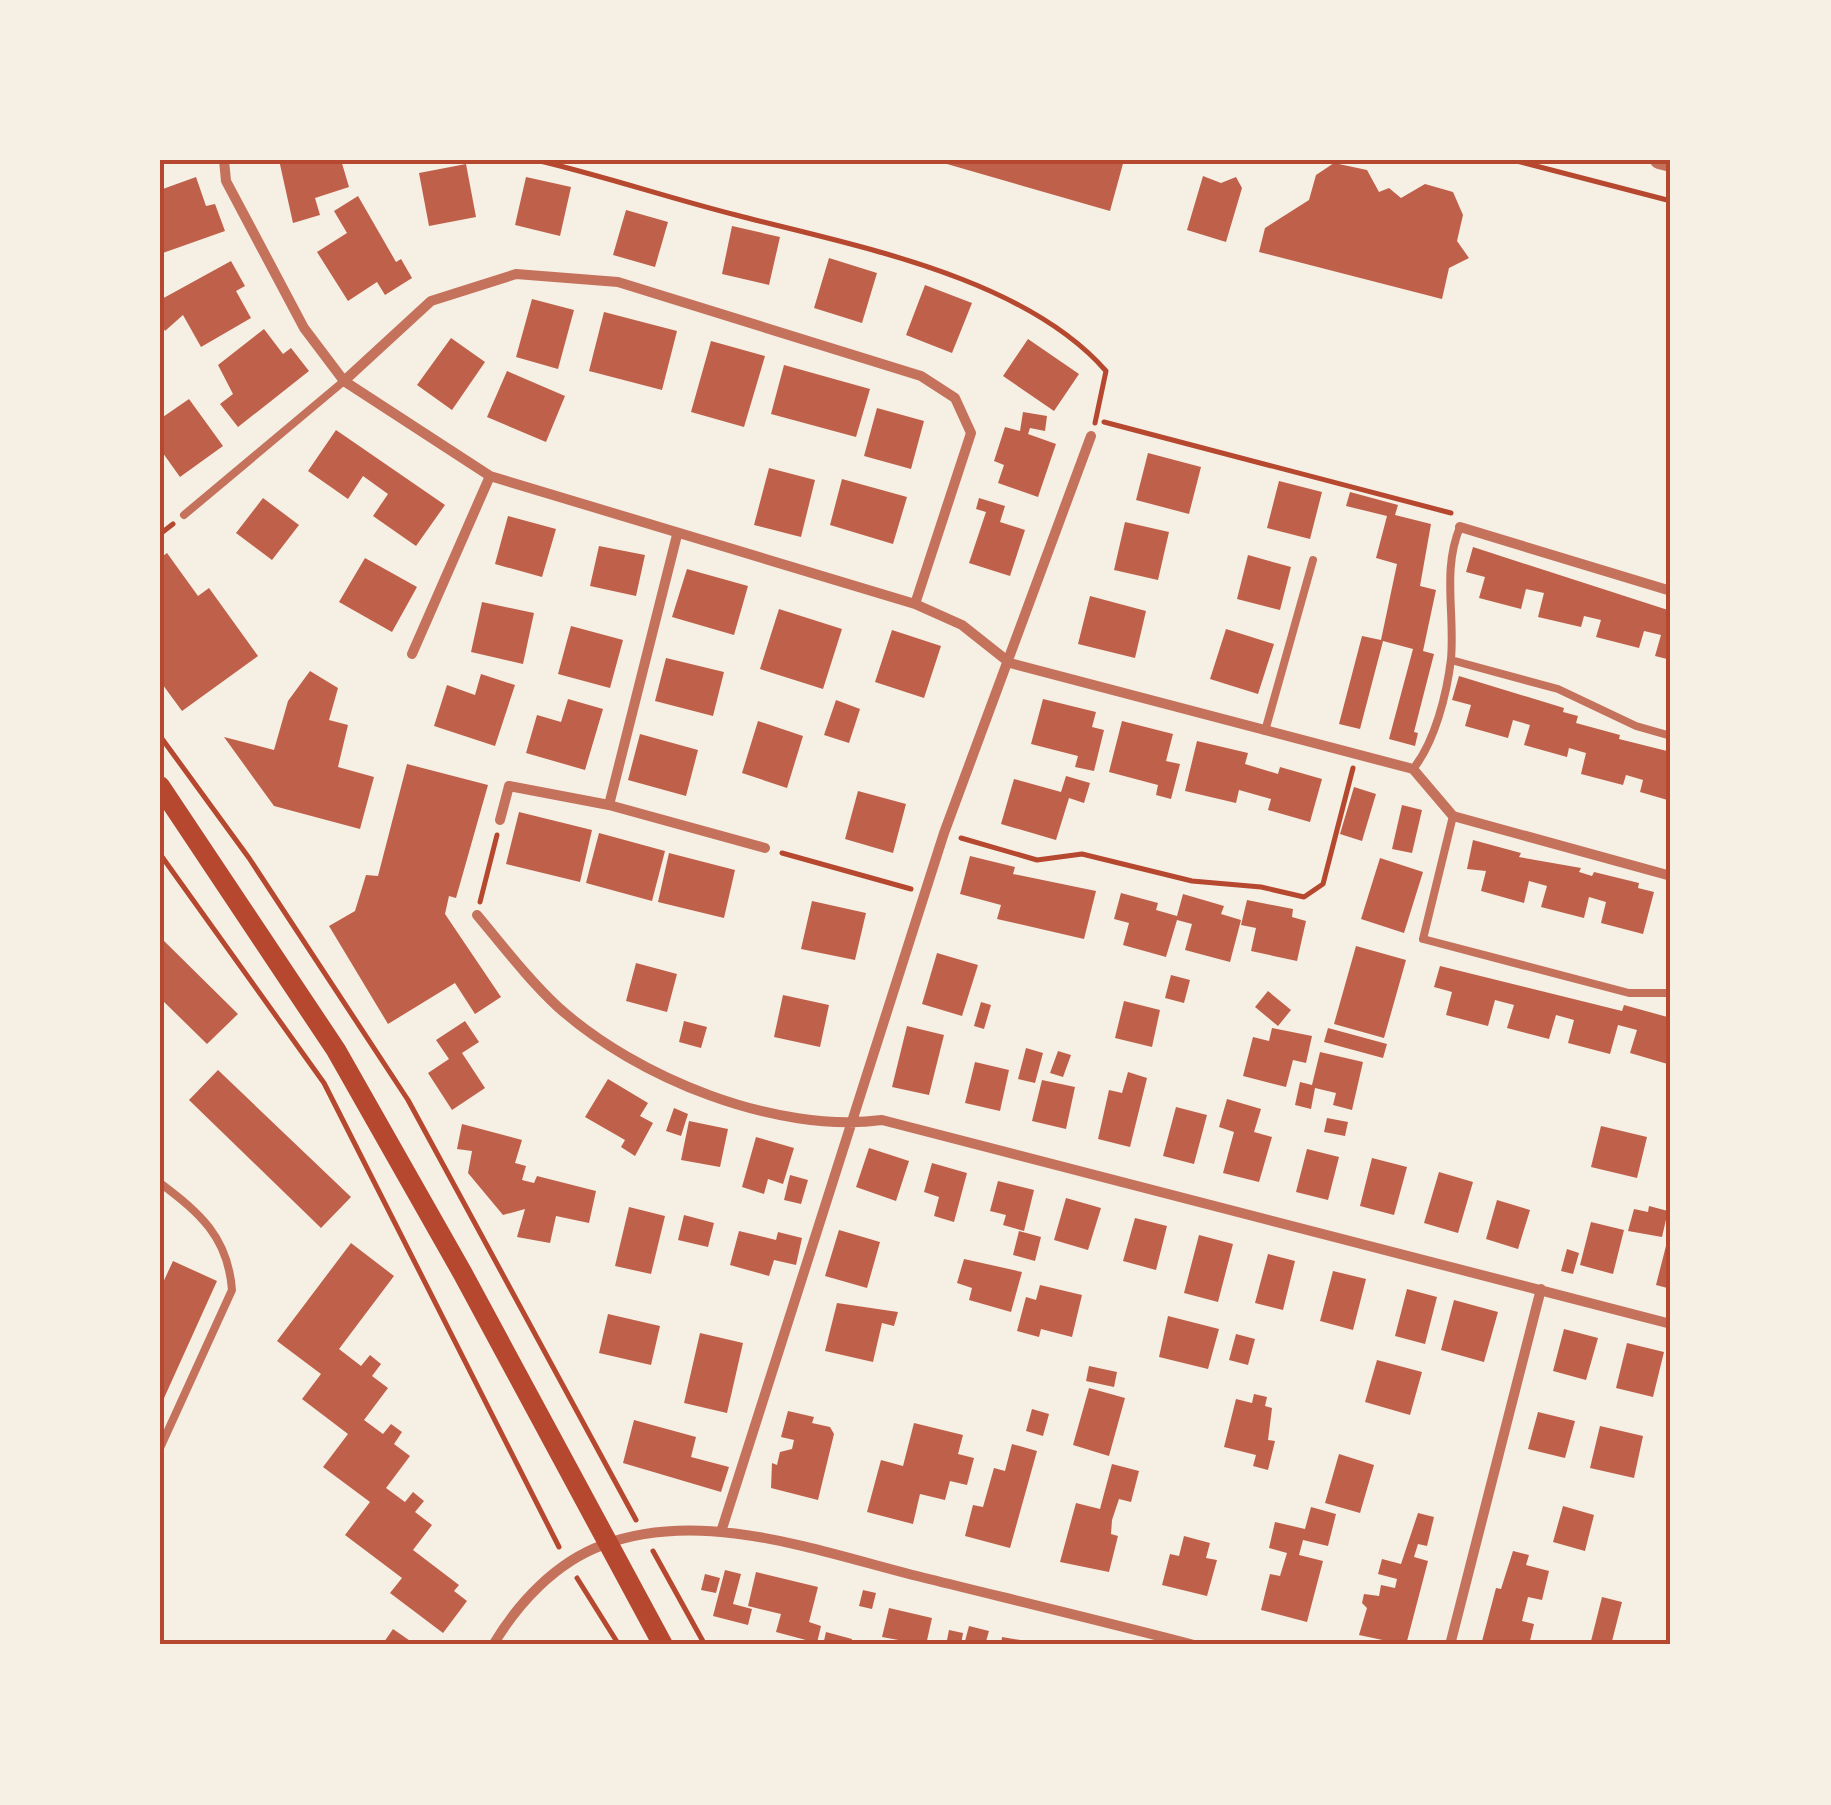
<svg xmlns="http://www.w3.org/2000/svg" width="1831" height="1805" viewBox="0 0 1831 1805" font-family="Quicksand,sans-serif">
<style>
.building{fill:#bf614a}
.lines{fill:none;stroke-linecap:round;stroke-linejoin:round}
.path{stroke:#b5482f;stroke-width:5}
.service{stroke:#c5725c;stroke-width:8}
.minor{stroke:#c5725c;stroke-width:10}
.tertiary{stroke:#c5725c;stroke-width:18}
.secondary{stroke:#b5482f;stroke-width:20}
.neatline{fill:none;stroke:#b5482f;stroke-width:4}
</style>
<rect width="100%" height="100%" fill="#f6efe4"/>
<!-- building -->
<path class="building" d="M279,160H341L349,187L315,198L320,215L293,223Z
M933,160H1124L1110,211Z
M1334,163L1367,170L1379,192L1389,188L1401,198L1425,184L1453,192L1463,215L1457,241L1469,258L1449,268L1442,299L1259,252L1265,228L1309,200L1316,175Z
M466,164L476,217L429,226L419,173Z
M1203,176L1221,183L1236,177L1242,188L1226,242L1187,230Z
M196,177L206,206L215,204L225,231L160,254V190Z
M526,177L571,187L560,236L515,225Z
M358,196L396,262L401,259L412,278L385,295L377,282L348,301L317,252L347,233L334,211Z
M626,210L668,222L655,267L613,255Z
M732,226L780,237L769,285L722,274Z
M829,258L877,273L862,323L814,308Z
M231,261L245,286L236,291L251,318L201,347L183,315L165,331L160,322V300Z
M925,285L972,303L952,353L906,335Z
M532,299L574,310L558,369L516,357Z
M604,312L677,331L662,390L589,371Z
M264,329L283,354L291,348L309,371L238,427L220,404L233,394L218,365Z
M451,338L485,362L452,410L417,385Z
M1028,339L1079,374L1054,411L1003,376Z
M711,341L765,356L744,427L691,412Z
M784,365L870,389L856,437L771,414Z
M507,371L565,396L546,442L487,417Z
M189,399L223,446L180,477L160,449V419Z
M877,408L924,421L911,469L864,456Z
M1023,412L1047,416L1045,431L1030,428L1028,434L1056,444L1038,497L998,483L1004,465L994,461L1005,427L1020,431Z
M336,430L445,505L416,546L373,516L388,494L363,476L348,499L308,471Z
M1148,453L1201,467L1189,514L1136,500Z
M769,468L815,480L801,537L754,525Z
M842,479L907,497L893,544L830,525Z
M1279,481L1322,492L1310,539L1267,528Z
M1350,492L1398,505L1395,515L1431,524L1420,586L1436,590L1423,651L1434,654L1414,732L1418,733L1415,746L1389,739L1413,649L1383,641L1360,729L1339,724L1362,636L1381,640L1397,564L1376,558L1387,516L1346,506Z
M263,498L299,525L272,560L236,533Z
M979,498L1005,506L1000,522L1025,530L1010,576L969,563L986,512L976,509Z
M508,516L556,529L542,577L495,564Z
M1125,522L1169,532L1158,580L1114,570Z
M599,546L645,555L636,596L590,586Z
M1473,547L1671,611V660L1655,656L1661,635L1644,631L1639,648L1596,637L1601,620L1584,616L1581,627L1538,617L1544,593L1526,589L1521,609L1479,598L1485,577L1466,572Z
M167,553L198,596L209,588L258,656L182,711L160,681V558Z
M1248,555L1291,567L1280,610L1237,599Z
M365,558L417,587L392,632L339,602Z
M687,569L748,586L734,635L672,617Z
M1090,596L1146,611L1135,658L1078,644Z
M482,602L534,613L523,664L471,652Z
M779,609L842,629L823,689L760,669Z
M571,626L623,640L610,688L558,674Z
M1226,629L1274,644L1258,694L1210,679Z
M892,630L941,646L924,698L875,682Z
M666,658L724,672L713,716L655,701Z
M310,671L338,688L329,720L348,725L338,767L374,777L360,829L274,806L224,737L274,750L288,701Z
M481,674L515,685L495,746L434,726L447,685L475,695Z
M1459,676L1564,708L1563,712L1578,716L1576,723L1620,735L1619,739L1671,752V801L1640,792L1643,780L1626,775L1623,785L1581,774L1586,753L1569,748L1567,757L1524,745L1530,725L1513,720L1508,738L1465,726L1471,705L1452,700Z
M568,699L603,709L585,770L526,753L537,715L561,722Z
M1043,699L1096,712L1092,727L1104,730L1094,771L1075,767L1078,756L1031,744Z
M836,700L860,709L849,743L824,735Z
M758,721L803,736L787,788L742,773Z
M1122,721L1173,734L1166,761L1180,764L1171,799L1156,795L1158,785L1109,772Z
M640,734L698,750L686,796L628,780Z
M1197,741L1248,753L1245,764L1278,774L1280,767L1322,779L1310,822L1268,810L1271,799L1239,790L1236,803L1185,791Z
M407,764L488,785L456,898L449,896L445,914L501,997L475,1014L455,983L388,1024L329,926L355,911L366,875L378,876Z
M1066,776L1090,783L1084,803L1069,798L1056,840L1001,824L1014,779L1061,792Z
M1354,787L1376,794L1362,841L1340,834Z
M858,791L906,804L893,853L845,839Z
M1402,805L1422,810L1412,853L1392,849Z
M519,812L592,830L580,882L506,864Z
M599,833L665,851L652,901L586,883Z
M1473,840L1521,853L1519,857L1581,868L1579,872L1592,876L1594,872L1639,883L1638,888L1654,892L1643,934L1601,923L1606,902L1589,897L1584,918L1541,907L1547,886L1529,881L1524,903L1481,891L1486,871L1467,869Z
M669,853L735,870L724,918L658,902Z
M970,856L1015,867L1013,874L1096,891L1084,939L997,919L1001,905L960,894Z
M1380,858L1423,872L1404,933L1361,919Z
M1121,893L1158,903L1156,910L1177,916L1183,894L1224,906L1221,914L1241,920L1230,962L1185,950L1192,924L1177,920L1166,957L1123,945L1129,923L1114,919Z
M1247,900L1293,909L1292,917L1306,921L1297,961L1251,951L1256,928L1241,925Z
M812,901L866,913L855,960L801,949Z
M160,937L238,1014L207,1044L160,998Z
M1356,946L1406,960L1384,1038L1334,1024Z
M937,953L978,965L962,1016L922,1004Z
M636,963L677,974L667,1012L626,1001Z
M1440,966L1622,1011L1624,1005L1671,1018V1065L1630,1053L1637,1030L1618,1025L1610,1054L1568,1043L1574,1020L1556,1015L1549,1039L1507,1028L1514,1005L1495,1000L1488,1026L1446,1015L1452,992L1434,987Z
M1171,975L1190,980L1184,1003L1165,998Z
M1268,991L1291,1010L1278,1026L1255,1007Z
M783,995L829,1005L820,1047L774,1037Z
M1124,1001L1160,1010L1152,1047L1115,1038Z
M981,1002L991,1005L984,1029L974,1026Z
M465,1021L479,1042L462,1053L485,1088L452,1110L428,1073L449,1059L436,1040Z
M684,1021L707,1027L701,1048L679,1042Z
M907,1026L944,1035L929,1095L892,1087Z
M1272,1028L1312,1036L1306,1063L1293,1060L1286,1087L1243,1076L1253,1037L1269,1041Z
M1328,1028L1387,1044L1383,1058L1324,1042Z
M1026,1048L1043,1053L1035,1083L1018,1079Z
M1058,1051L1071,1055L1063,1077L1050,1073Z
M1320,1052L1363,1062L1352,1110L1333,1105L1336,1093L1315,1088L1311,1109L1295,1105L1300,1082L1312,1085Z
M975,1062L1009,1070L1000,1111L965,1103Z
M218,1070L351,1197L321,1228L189,1100Z
M1128,1072L1147,1078L1130,1147L1098,1139L1109,1090L1122,1093Z
M608,1079L648,1103L640,1116L653,1123L635,1156L621,1147L625,1140L585,1117Z
M1042,1080L1075,1087L1066,1129L1032,1121Z
M1227,1099L1261,1109L1254,1132L1272,1137L1259,1182L1223,1173L1234,1132L1219,1127Z
M1176,1107L1207,1115L1194,1164L1163,1156Z
M674,1108L688,1114L681,1136L666,1131Z
M1327,1118L1348,1122L1345,1136L1324,1132Z
M689,1121L728,1129L720,1167L681,1160Z
M462,1124L522,1140L515,1163L526,1166L522,1180L534,1183L537,1176L596,1191L589,1223L556,1216L550,1243L517,1237L525,1209L503,1215L468,1173L472,1151L457,1149Z
M1601,1126L1647,1137L1637,1178L1591,1167Z
M756,1137L794,1148L783,1184L768,1179L764,1194L742,1187Z
M869,1148L909,1161L896,1201L856,1187Z
M1307,1149L1339,1157L1328,1200L1296,1192Z
M1372,1158L1407,1167L1394,1215L1360,1206Z
M932,1163L967,1173L954,1222L934,1216L939,1197L924,1192Z
M1439,1172L1473,1182L1458,1233L1424,1223Z
M790,1175L808,1180L801,1204L784,1200Z
M998,1181L1034,1190L1024,1231L1003,1225L1006,1215L990,1211Z
M1066,1198L1101,1208L1088,1250L1054,1240Z
M1497,1200L1530,1210L1518,1249L1486,1239Z
M1649,1206L1668,1211L1662,1237L1628,1231L1634,1209L1648,1212Z
M629,1207L665,1216L651,1274L615,1266Z
M684,1215L714,1223L708,1247L678,1240Z
M1135,1218L1167,1226L1156,1270L1123,1261Z
M1591,1222L1624,1230L1613,1274L1580,1265Z
M839,1230L880,1242L867,1288L825,1276Z
M739,1231L776,1240L778,1232L802,1238L796,1265L774,1260L769,1276L730,1265Z
M1019,1231L1041,1237L1035,1261L1013,1255Z
M1199,1235L1233,1244L1218,1302L1184,1293Z
M1667,1242L1671,1243V1289L1656,1285Z
M351,1243L394,1276L339,1349L361,1366L370,1355L381,1364L372,1376L388,1388L364,1420L383,1434L391,1424L402,1432L394,1444L410,1456L386,1488L405,1502L413,1492L424,1501L415,1512L432,1525L413,1550L459,1585L454,1591L467,1601L443,1633L390,1593L402,1578L345,1535L370,1502L323,1467L348,1434L302,1399L321,1374L277,1341Z
M1567,1249L1579,1253L1573,1274L1561,1271Z
M1268,1254L1295,1261L1283,1310L1255,1303Z
M964,1259L1022,1272L1011,1312L969,1300L972,1288L957,1283Z
M173,1261L217,1281L160,1407V1289Z
M1333,1271L1366,1279L1353,1330L1320,1321Z
M1040,1285L1082,1295L1072,1337L1041,1329L1039,1337L1017,1331L1026,1297L1036,1300Z
M1407,1289L1437,1297L1425,1344L1395,1336Z
M1454,1300L1498,1312L1484,1362L1441,1350Z
M837,1303L898,1312L894,1326L882,1323L873,1362L825,1351Z
M608,1314L660,1326L651,1365L599,1353Z
M1168,1316L1219,1329L1208,1369L1159,1357Z
M1564,1329L1598,1338L1586,1380L1553,1371Z
M700,1333L743,1343L727,1413L684,1403Z
M1236,1334L1255,1339L1248,1365L1229,1360Z
M1627,1343L1664,1352L1653,1397L1616,1388Z
M1377,1360L1422,1372L1410,1415L1365,1402Z
M1089,1366L1117,1372L1114,1387L1086,1381Z
M1089,1388L1125,1398L1109,1456L1073,1445Z
M1254,1394L1267,1397L1265,1406L1272,1408L1268,1440L1275,1441L1268,1470L1253,1466L1256,1455L1224,1447L1236,1399L1252,1403Z
M1032,1409L1049,1414L1043,1436L1026,1431Z
M788,1411L814,1417L812,1423L830,1427L834,1434L818,1500L771,1488L772,1463L777,1465L780,1452L792,1449L794,1440L781,1437Z
M1538,1412L1575,1421L1565,1458L1528,1449Z
M634,1420L696,1437L691,1457L729,1467L721,1492L623,1463Z
M914,1423L963,1435L958,1454L974,1458L967,1485L950,1481L945,1500L920,1494L913,1524L867,1512L881,1460L903,1466Z
M1600,1426L1643,1436L1634,1478L1590,1468Z
M1012,1444L1037,1451L1010,1548L965,1536L973,1505L983,1507L994,1468L1005,1471Z
M1339,1454L1374,1465L1360,1513L1325,1503Z
M1112,1464L1139,1471L1131,1502L1119,1499L1112,1520L1111,1534L1118,1536L1109,1572L1060,1562L1076,1503L1100,1509Z
M1563,1506L1594,1515L1585,1551L1553,1542Z
M1311,1507L1336,1514L1328,1546L1303,1540L1299,1555L1323,1561L1307,1622L1261,1610L1270,1574L1280,1576L1287,1553L1269,1548L1275,1522L1305,1529Z
M1418,1513L1434,1517L1427,1546L1418,1544L1414,1557L1428,1561L1406,1645L1359,1635L1367,1608L1362,1603L1364,1594L1379,1596L1381,1585L1395,1588L1397,1579L1378,1574L1382,1559L1401,1564Z
M1184,1536L1210,1543L1206,1558L1217,1560L1207,1596L1162,1585L1170,1554L1179,1556Z
M1513,1551L1529,1555L1526,1565L1549,1571L1542,1600L1528,1597L1522,1621L1534,1624L1529,1645H1481L1496,1588L1501,1589Z
M725,1570L741,1574L733,1604L752,1609L748,1625L713,1616Z
M756,1572L818,1587L809,1622L821,1626L817,1643L776,1632L781,1614L748,1606Z
M705,1574L720,1578L716,1593L701,1590Z
M863,1590L876,1593L872,1609L859,1606Z
M1602,1597L1622,1602L1611,1645H1590Z
M889,1608L932,1618L926,1645L882,1637Z
M969,1626L989,1631L985,1645H964Z
M393,1629L416,1645H382Z
M949,1630L963,1633L961,1645H946Z
M826,1632L852,1639L850,1645H823Z
M1002,1637L1038,1643V1645H1001Z"/>
<g class="lines">
<!-- path -->
<path class="path" d="M536,160C604,176 669,198 736,215C854,246 1023,276 1106,371L1095,423
M1513,160L1671,201
M1104,422L1451,513
M160,534L173,524
M160,736L249,858L408,1100L636,1520
M961,838L1037,860L1082,854L1192,881L1261,887L1304,897L1323,884L1353,768
M782,853L911,889
M160,854L324,1083L559,1547
M480,902L497,835
M653,1551L705,1645
M577,1578L619,1645"/>
<!-- service -->
<path class="service" d="M184,515L344,381
M1451,660L1558,689L1636,726L1671,736
M1265,731L1313,560
M1413,769C1435,742 1447,693 1451,659C1455,613 1442,570 1460,527
M1453,816L1423,939L1629,993H1671
M160,1183C200,1213 228,1237 232,1290L160,1448"/>
<!-- minor -->
<path class="minor" d="M224,160L226,181L304,328L344,381L490,476L915,604L962,625L1010,663L1413,769L1453,816L1671,876
M344,381L431,301L516,274L618,282L921,376L955,398L971,433L915,604
M1460,527L1671,591
M412,654L490,476
M609,805L677,535
M500,820L509,786L609,805L765,848
M477,915C503,946 528,979 558,1007C637,1078 776,1134 882,1120L1671,1324
M721,1532L944,833L1091,436
M493,1645C518,1603 556,1562 603,1545C706,1506 828,1555 929,1579C1018,1601 1106,1622 1194,1645
M1450,1645L1541,1289"/>
<!-- tertiary -->
<path class="tertiary" d="M1659,160L1671,163"/>
<!-- secondary -->
<path class="secondary" d="M160,786L336,1050L463,1274L663,1645"/>
</g>
<!-- border -->
<rect width="1831" height="1805" fill="none" stroke="#f6efe4" stroke-width="325"/>
<rect x="162" y="162" width="1506" height="1480" class="neatline"/>
</svg>
